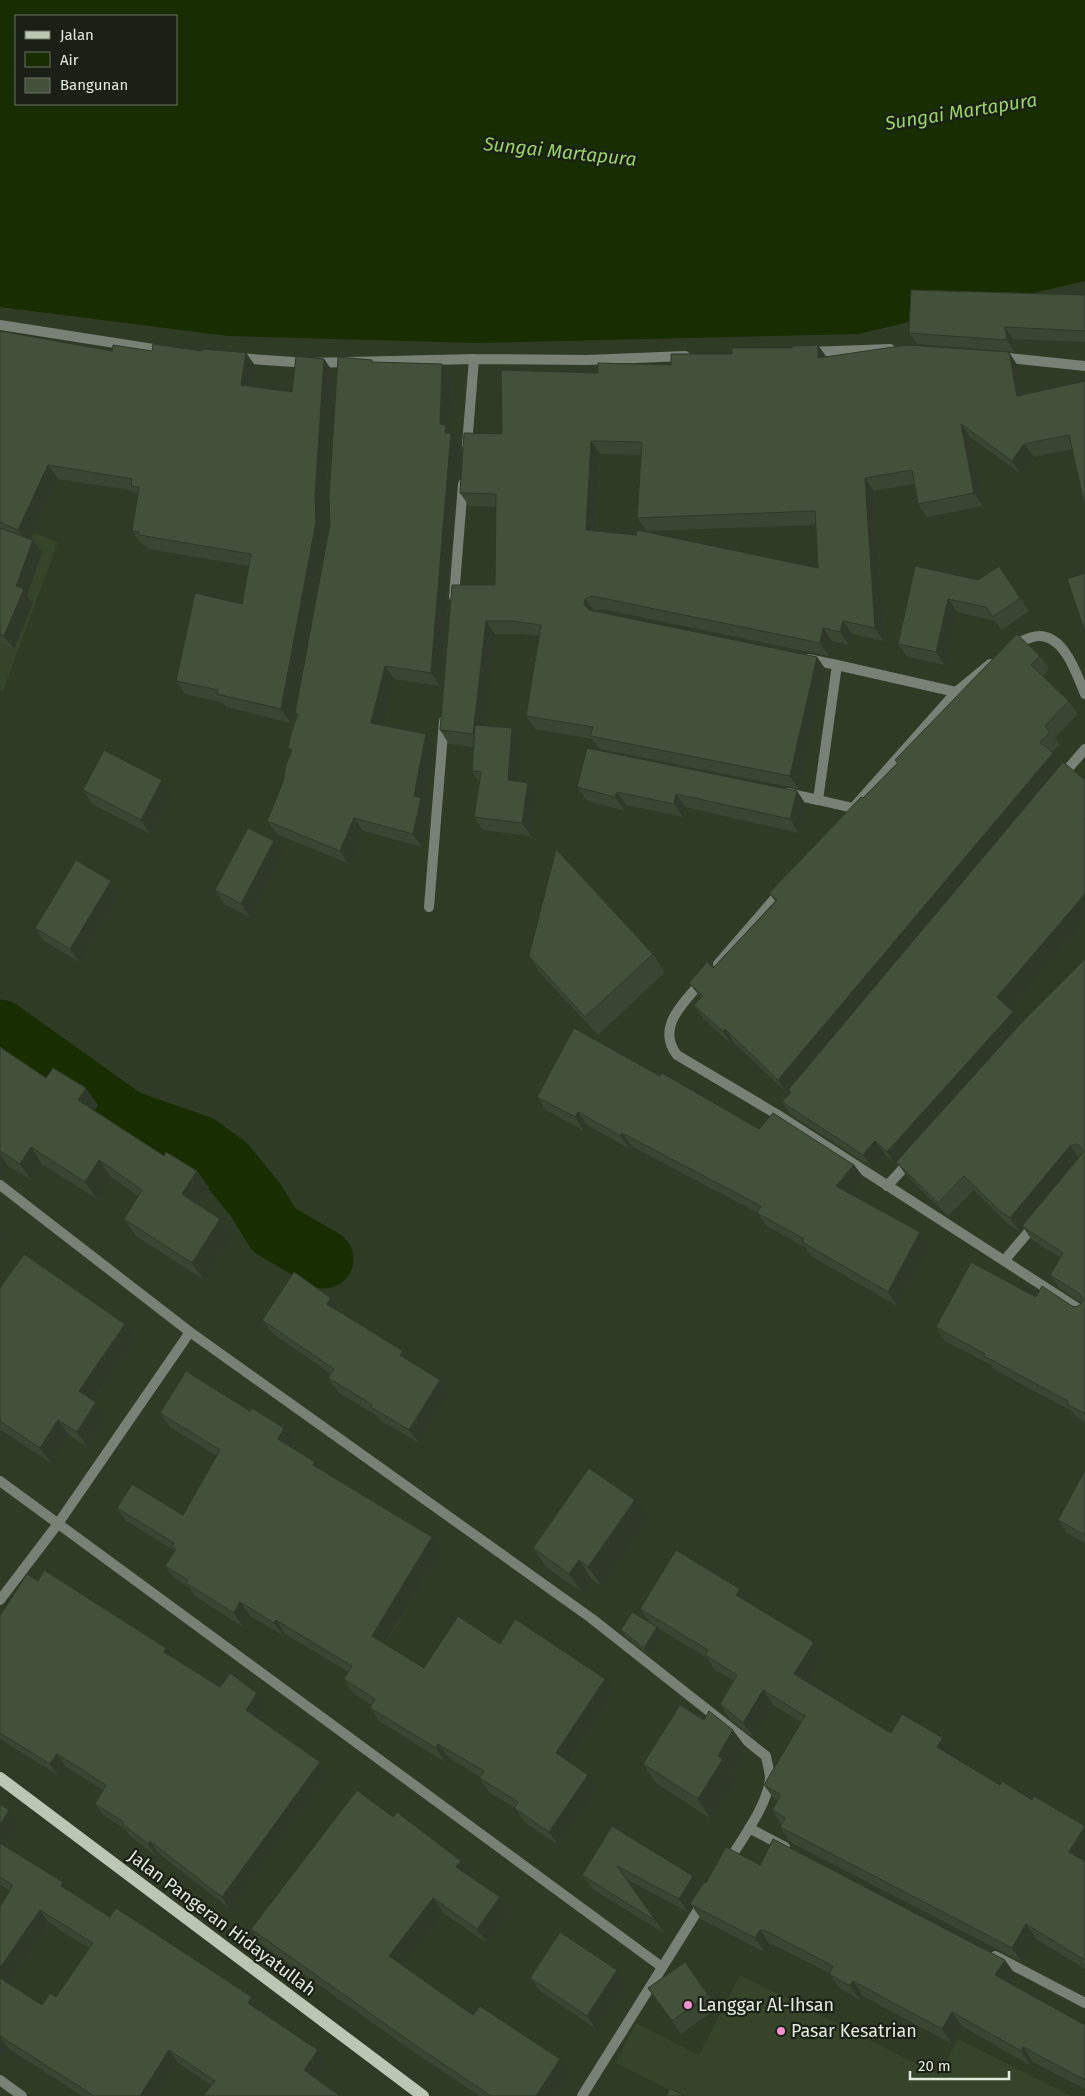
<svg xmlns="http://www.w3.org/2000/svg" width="1085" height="2096" viewBox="0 0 1085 2096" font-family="'Fira Sans',sans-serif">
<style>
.built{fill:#364529}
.water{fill:#182d02;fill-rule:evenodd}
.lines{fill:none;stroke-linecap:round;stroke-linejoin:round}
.river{stroke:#182d02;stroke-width:59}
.street{stroke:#798075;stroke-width:10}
.primary{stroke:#bbc7b2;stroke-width:12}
.wall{fill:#3a4532;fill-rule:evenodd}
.shaded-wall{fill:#2f3829}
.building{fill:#43503a;stroke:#2f3829;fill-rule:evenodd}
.poi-dot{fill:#f590d1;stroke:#1b2017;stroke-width:2}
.labels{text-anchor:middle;stroke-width:4.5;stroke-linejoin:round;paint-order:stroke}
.street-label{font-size:18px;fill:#e2eadd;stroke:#1b2017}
.poi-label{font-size:18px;fill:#e2eadd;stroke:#1b2017;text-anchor:start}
.water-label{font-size:19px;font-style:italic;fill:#9ad368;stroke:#1b2017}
</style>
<rect width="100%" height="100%" fill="#303b26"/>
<!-- built -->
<path class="built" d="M0,520L58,542L3,691L0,690Z
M740,1975L939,2075L958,2039L1071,2096H681L616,2063L636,2023L699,2055Z"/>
<!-- water -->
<path class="water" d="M0,0H1085V281L858,334L478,343L228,336L0,307ZM16,16H176V104H16Z"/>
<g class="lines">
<!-- river -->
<path class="river" d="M0,1029L126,1119L200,1145L227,1165L255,1199L274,1230L324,1259"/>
<!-- street -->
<path class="street" d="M0,325L166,351
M809,352L890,349
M999,357L1085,366
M237,358L308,363L474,359L587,360L685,356
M467,445L474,359
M454,597L463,484
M1013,645C1021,642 1030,636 1039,636C1065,636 1077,675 1085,694
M808,659L837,665L818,800L853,808
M837,665L956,692
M1061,777L1085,749
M787,793L818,800
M854,807L956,692L990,664
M429,907L444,721
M718,964L782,890
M703,980C685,1002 655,1026 677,1055L778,1115L1085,1313
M0,1185L190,1332L591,1618L766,1756C767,1763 770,1772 770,1779C767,1806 742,1839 728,1862
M887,1186L911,1160
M1004,1261L1035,1224
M0,1481L662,1967
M0,1600L57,1525L190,1332
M749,1828L785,1847
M995,1956L1085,2003
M0,2080L22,2096
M582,2096L703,1902"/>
<!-- primary -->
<path class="primary" d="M0,1778L423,2096"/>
</g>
<!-- wall -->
<path class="wall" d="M1085,295V342L1013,339L1015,352L917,344L909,333Z
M0,331L112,351H202L246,353L256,367L252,387L292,392L324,359L333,372L324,510L325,536L291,723L226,707L223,703L185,694L176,681L242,604L249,566L148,549L146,545H142L132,531L138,495L135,491L58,479L30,539L33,540L42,553L27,595L33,603L14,649L0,643Z
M818,345L826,357L1018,366L1023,394L1085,381L1072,449L1034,457L1021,474L970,437L983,506L927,517L918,504L914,484L874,491L884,641L852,634L849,645L832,641L829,656L601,609L597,611L817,657L826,670L799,789L600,749L592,739L535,729L526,716L539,636L522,634H495L484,726L522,742L518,782L528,783L537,797L531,836L483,830L474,817L479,782L472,771L473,747L449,744L440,730L495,585L496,507L469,506L460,493L502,434L598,373L671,365L732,354ZM600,454L641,455L637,518L647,531L815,525L818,568L596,531Z
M373,362L442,364L451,377L449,429L460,446L440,686L394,679L382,725L426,734L435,747L424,802L430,811L422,847L363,831L349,864L277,834L267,821L283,782L291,752L288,748L297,716L295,713Z
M915,566L978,580L999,566L1029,611L1002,630L995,621L957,612L945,665L907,657L898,644Z
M1040,656L1049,669L1043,676L1069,701L1078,714L1055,738L1060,745L1052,752L1009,1008L1013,1012L1021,1023L1085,959V1422L1076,1417L1072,1411L993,1369L991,1365L945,1341L936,1327L1036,1297L1076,1307L1081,1304L1082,1303L1059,1288L1050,1275L1060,1258L1031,1239L1023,1227L1020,1232L1009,1225L974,1190L948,1216L906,1175L898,1164L896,1166L885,1154L873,1168L791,1115L782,1102L790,1093L789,1091L787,1093L734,1043L732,1045L704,1019L694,1005L701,998L689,983L713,968L775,901L769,893L897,763L895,760Z
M577,787L797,791L806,805L799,833L685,807L683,817L626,805L625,811L586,800Z
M83,790L171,794L150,834L92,804Z
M274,841L284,854L250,917L224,904L215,890Z
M111,881L120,894L79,962L44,941L35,928Z
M653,954L665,972L598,1035L541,974L529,956Z
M0,1047L46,1078L98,1105L94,1111L164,1156L197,1171L209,1188L198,1205L220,1219L232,1236L204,1280L136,1236L124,1219L138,1196L111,1177L97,1199L42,1164L32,1181L8,1166L0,1177Z
M660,1076L759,1129L854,1165L864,1178L850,1194L930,1246L897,1306L811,1256L806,1248L767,1226L758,1213L631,1146L630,1149L587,1125L584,1131L546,1110L537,1097Z
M0,1288L125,1324L136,1339L93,1400L96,1402L106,1417L87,1447L69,1435L51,1463L1,1430L0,1428Z
M340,1312L411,1362L440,1380L449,1393L419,1443L381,1421L377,1416L338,1392L328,1378L331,1374L272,1333L262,1320Z
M250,1411L284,1428L294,1441L290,1447L319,1468L432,1537L442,1551L385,1644L424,1668L500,1644L614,1692L569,1762L588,1775L597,1789L558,1845L524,1822L515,1808L489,1792L479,1778L480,1777L448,1757L445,1762L379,1721L370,1708L371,1705L353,1693L344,1679L348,1672L285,1634L284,1636L250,1616L243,1627L195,1596L190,1588L175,1579L165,1566L175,1551L126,1521L117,1508L183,1515L217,1456L170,1427L160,1413Z
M1085,1470V1543L1067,1533L1058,1520Z
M648,1519L602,1586L592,1580L583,1593L547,1568L533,1548Z
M38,1581L166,1648L174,1658L220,1687L266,1705L257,1717L320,1762L328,1774L230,1909L158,1853L156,1856L130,1836L125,1829L103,1815L95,1804L103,1790L65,1766L59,1776L0,1739V1616Z
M750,1604L814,1642L824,1656L808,1683L891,1733L953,1753L951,1756L1000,1785L1032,1800L1085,1826V1858L1083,1860L1085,1861V1969L1036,1939L1022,1962L790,1842L780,1827L781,1824L772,1810L777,1801L774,1799L764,1785L801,1722L773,1705L754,1738L730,1719L720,1704L734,1681L715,1670L707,1658L658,1628L662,1634L649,1655L626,1637L621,1630L650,1623L640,1609Z
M747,1749L733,1772L737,1778L711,1819L656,1783L643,1764Z
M0,1804L19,1824L5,1846L69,1891L261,2011L260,2012L318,2050L327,2064L316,2079L212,2086L178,2063L157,2096H82L8,2048L0,2060V1907L10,1891L0,1885ZM49,1923L89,1948L56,1997L42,2005L10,1984L9,1983Z
M393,1817L471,1875L470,1876L510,1912L487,1943L443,1913L402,1966L473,2015L570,2074L555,2096H480L425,2060L261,1944L251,1929Z
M612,1826L693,1876L701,1887L706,1883L760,1865L1015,1974L1010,1983L1085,2025V2089L1033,2062L1031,2066L962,2026L952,2044L863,1996L861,2001L839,1988L829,1973L774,1945H770L766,1953L701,1919L692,1906L688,1912L626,1879L665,1934L591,1888L582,1875Z
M685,1962L718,2008L681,2034L648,1988Z
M617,1970L626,1984L596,2029L540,1991L530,1978Z"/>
<!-- shaded-wall -->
<path class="shaded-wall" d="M1005,327L1013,339L1015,352L1007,340Z
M818,345L828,359L818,358Z
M1009,352L1018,366L1026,409L1017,396Z
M246,353L256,367L250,398L241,385Z
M324,359L333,372L324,510L325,536L291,723L281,709L315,496Z
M442,364L451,377L449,429L460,446L440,686L431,673Z
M961,424L970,437L983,506L974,493Z
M591,441L600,454L595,543L586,530Z
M1024,444L1034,457L1021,474L1012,461Z
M48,465L58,479L28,544L18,530Z
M865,478L874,491L884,641L875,628Z
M33,540L42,553L27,595L33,603L14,649L4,636L16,586Z
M585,599L595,612L594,619L584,605Z
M948,599L957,612L945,665L936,652Z
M486,621L495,634L482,748L473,734Z
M843,621L852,634L849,645L840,632Z
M823,628L832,641L829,656L820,643Z
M817,657L826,670L799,789L790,776Z
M385,666L394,679L380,736L371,723Z
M512,728L522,742L517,793L508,780Z
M426,734L435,747L424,802L430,811L422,847L413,834L414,796Z
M1053,753L1062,766L787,1093L778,1080Z
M162,780L171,794L150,834L141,820Z
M528,783L537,797L531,836L522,823Z
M797,791L806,805L799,833L790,819Z
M617,792L626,805L625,811L615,797Z
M676,794L685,807L683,817L674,804Z
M354,818L363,831L349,864L340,851Z
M274,841L284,854L250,917L241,904Z
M111,881L120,894L79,962L70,949Z
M1085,894V919L1007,1011L997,997Z
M1013,1012L1022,1025L896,1166L887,1152Z
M725,1029L734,1043L732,1045L723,1032Z
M86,1088L98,1105L90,1117L78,1100Z
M578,1112L587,1125L584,1131L575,1117Z
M622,1133L631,1146L630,1149L621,1136Z
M875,1141L885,1154L873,1168L863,1155Z
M1070,1146L1080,1160L1022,1226L1023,1227L1020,1232L1010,1218Z
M31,1147L42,1164L32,1181L20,1164Z
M0,1154L8,1166L0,1177Z
M99,1160L111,1177L97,1199L85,1182Z
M854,1165L864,1178L846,1200L836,1186Z
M197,1171L209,1188L194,1211L182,1194Z
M220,1219L232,1236L204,1280L192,1263Z
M0,1232L4,1238L0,1243Z
M920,1232L930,1246L897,1306L888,1292Z
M331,1298L340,1312L336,1318L327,1304Z
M125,1324L136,1339L89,1405L79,1391Z
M403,1351L412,1364L400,1355Z
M440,1380L449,1393L419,1443L409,1430Z
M96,1402L106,1417L87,1447L77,1432Z
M58,1420L69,1435L51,1463L40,1448Z
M284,1428L294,1441L287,1452L278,1439Z
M315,1462L324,1475L313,1465Z
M635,1500L648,1519L602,1586L588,1567Z
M432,1537L442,1551L381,1649L372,1636Z
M579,1560L592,1580L583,1593L569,1574Z
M740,1589L751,1604L736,1595Z
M240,1602L250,1616L243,1627L234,1613Z
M276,1620L285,1634L284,1636L274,1623Z
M657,1627L662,1634L649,1655L644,1648Z
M814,1642L824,1656L804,1689L794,1674Z
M166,1648L175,1659L164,1652Z
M605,1679L614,1692L565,1767L556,1753Z
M763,1690L773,1705L754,1738L743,1723Z
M257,1693L266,1705L254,1721L246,1710Z
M733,1730L747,1749L733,1772L737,1778L711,1819L698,1799L718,1756Z
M943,1738L953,1753L947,1762L937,1747Z
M438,1744L448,1757L445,1762L436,1748Z
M57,1754L65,1766L59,1776L50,1764Z
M320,1762L328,1774L230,1909L222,1897Z
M588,1775L597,1789L558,1845L549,1832Z
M9,1810L19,1824L1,1851L0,1850V1825Z
M1085,1826V1858L1080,1867L1069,1852Z
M150,1841L158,1853L156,1856L148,1844Z
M461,1861L471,1875L466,1881L456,1867Z
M693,1876L702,1890L690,1904L692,1906L688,1912L679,1899Z
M63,1882L73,1896L61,1886Z
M500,1897L510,1912L487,1943L477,1929Z
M433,1898L443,1913L399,1970L389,1956Z
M40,1910L49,1923L9,1983L10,1985L0,1980V1968Z
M1026,1924L1036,1939L1022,1962L1012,1948Z
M760,1930L770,1945L766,1953L755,1938Z
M1005,1960L1015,1974L1006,1990L995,1975Z
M617,1970L626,1984L596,2029L587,2016Z
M853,1981L863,1996L861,2001L850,1986Z
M252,1997L261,2011L257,2016L248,2003Z
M952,2012L962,2026L952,2044L942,2029Z
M0,2037L8,2048L0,2060Z
M1023,2047L1033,2062L1031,2066L1021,2051Z
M169,2050L178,2063L157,2096H140Z
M318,2050L327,2064L313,2084L304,2070Z
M560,2059L570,2074L555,2096H536Z"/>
<!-- building -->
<path class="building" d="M911,290L1085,295V331L1005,327L1007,340L909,333Z
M0,331L112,351L113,345L152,351L153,344L202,351V349L238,352L246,353L241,385L292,392L296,356L324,359L315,496L316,522L281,709L217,694L218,690L176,681L195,593L242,604L251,554L139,535V532L132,531L139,487L131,486L132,479L48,465L18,530L0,522Z
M818,345V358L907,345L1009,352L1017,396L1085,381V507L1069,435L1024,444L1012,461L961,424L974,493L918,504L912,470L865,478L875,628L843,621L840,632L823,628L820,643L592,596L585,599L584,605L589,610L817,657L790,776L590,736L593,727L526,716L541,625L512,621H486L473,734L440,730L452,585H495L496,494L460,493L464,433L502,434L501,370L598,373V363L671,365V354H732V348H792V346ZM591,441L642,442L637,518L815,511L818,568L637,530L636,535L586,530Z
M338,357L372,360V362L442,364L440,424L446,425L445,433H451L431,673L385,666L371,723L426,734L414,796L421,798L413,834L354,818L340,851L267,821L283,782L286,764L292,750L288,748L292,730L298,714L295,713L330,524L329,497Z
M0,528L33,540L16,586L24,589L4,636L0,634Z
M915,566L978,580L999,566L1020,598L993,617L986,607L948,599L936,652L898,644Z
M1085,573V632L1067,579Z
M1017,634L1040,656L1031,665L1069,701L1045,726L1050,732L1040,742L1053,753L778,1080L725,1029L723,1032L694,1005L703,996L689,983L707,962L713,968L747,932L777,900L769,893L861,797L863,798L898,763L895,760Z
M475,725L512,728L508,780L528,783L522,823L474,817L481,772L472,771Z
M587,748L797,791L790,819L676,794L674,804L617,792L615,797L577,787Z
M104,750L162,780L141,820L83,790Z
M1063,762L1085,780V818L1084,819L1085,820V894L997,997L1013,1012L887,1152L875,1141L863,1155L782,1102L791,1092L788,1090Z
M248,828L274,841L241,904L215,890Z
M556,849L653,954L585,1017L529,956Z
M76,860L111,881L70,949L35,928Z
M1085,959V1414L1067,1404L1068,1401L984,1356L985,1354L936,1327L971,1262L1036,1297L1042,1286L1072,1306L1076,1307L1081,1304L1083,1300L1080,1294L1050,1275L1063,1253L1022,1226L1081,1155L1083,1151L1080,1146L1076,1144L1070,1146L1010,1218L1000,1211L964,1176L938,1203L896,1162L1023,1021Z
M574,1028L660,1076L662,1073L759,1129L773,1113L854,1165L836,1186L920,1232L888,1292L802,1242L804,1239L757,1213L761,1206L622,1133L621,1136L578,1112L575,1117L537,1097Z
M0,1047L46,1078L53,1068L86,1088L78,1100L164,1156L166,1152L197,1171L182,1194L220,1219L192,1263L124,1219L142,1190L99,1160L85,1182L31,1147L20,1164L0,1151Z
M24,1254L125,1324L79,1391L96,1402L77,1432L58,1420L40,1448L0,1421V1288Z
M294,1272L331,1298L327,1304L403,1351L400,1355L440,1380L409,1430L371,1407L373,1405L328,1378L334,1369L262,1320Z
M186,1371L250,1411L252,1408L284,1428L278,1439L315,1462L313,1465L432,1537L372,1636L424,1668L458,1616L500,1644L515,1619L605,1679L556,1753L588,1775L549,1832L514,1808L518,1802L479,1778L484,1771L438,1744L436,1748L370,1708L375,1699L344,1679L352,1666L276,1620L274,1623L240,1602L234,1613L186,1583L188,1580L165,1566L176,1549L172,1547L174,1543L117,1508L132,1484L183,1515L220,1450L160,1413Z
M589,1468L635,1500L588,1567L579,1560L569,1574L533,1548Z
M1085,1470V1535L1058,1520Z
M676,1550L740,1589L736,1595L814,1642L794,1674L891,1733L902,1714L943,1738L937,1747L1000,1785L1002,1781L1032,1800L1034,1796L1085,1826L1069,1852L1085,1861V1965L1081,1963L1083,1959L1026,1924L1012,1948L780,1827L785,1818L772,1810L781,1795L764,1785L805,1716L763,1690L743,1723L720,1704L737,1675L705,1655L708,1650L640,1609Z
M44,1570L166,1648L164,1652L220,1687L230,1673L257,1693L246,1710L320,1762L222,1897L150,1841L148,1844L122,1824L124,1822L95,1804L106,1785L57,1754L50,1764L0,1733V1616L27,1574L38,1581Z
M632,1612L657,1627L644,1648L621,1630Z
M680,1705L704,1720L709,1711L733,1730L718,1756L723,1759L698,1799L643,1764Z
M357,1790L393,1817L397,1812L461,1861L456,1867L500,1897L477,1929L433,1898L389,1956L473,2015L480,2006L560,2059L536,2096H491L415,2045L251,1929Z
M0,1804L9,1810L0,1825Z
M612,1826L693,1876L679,1899L617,1866L656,1921L582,1875Z
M773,1839L1005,1960L995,1975L1085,2025V2080L1023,2047L1021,2051L952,2012L942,2029L853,1981L850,1986L829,1974L833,1966L764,1930H760L755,1938L690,1904L704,1882L706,1883L726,1847L760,1865Z
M0,1843L63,1882L61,1886L110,1917L116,1908L252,1997L248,2003L318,2050L304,2070L340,2096H203L215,2081L169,2050L140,2096H94L0,2036V1978L42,2005L50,1993L56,1997L93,1943L40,1910L0,1968V1907L13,1885L0,1877Z
M560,1932L617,1970L587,2016L530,1978Z
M685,1962L708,1995L672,2021L648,1988Z
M670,2088L684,2096H666Z"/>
<!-- markers -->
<g class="poi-dot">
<circle cx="688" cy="2005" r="5"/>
<circle cx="781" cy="2031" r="5"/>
</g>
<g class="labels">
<!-- street labels -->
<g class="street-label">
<text transform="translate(222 1923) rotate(37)" y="6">Jalan Pangeran Hidayatullah</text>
</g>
<!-- poi labels -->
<g class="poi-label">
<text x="698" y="2011">Langgar Al-Ihsan</text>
<text x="791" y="2037">Pasar Kesatrian</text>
</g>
<!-- water labels -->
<g class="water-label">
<text transform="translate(961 111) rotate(-9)" y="7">Sungai Martapura</text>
<text transform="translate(560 151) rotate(6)" y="7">Sungai Martapura</text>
</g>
</g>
<!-- legend -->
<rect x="15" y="15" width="162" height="90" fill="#1b2017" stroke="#6b7166"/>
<rect x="25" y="31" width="25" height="8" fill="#bbc7b2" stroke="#6b7166"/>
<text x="60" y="40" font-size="15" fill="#e2eadd">Jalan</text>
<rect x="25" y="52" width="25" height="15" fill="#182d02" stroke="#6b7166"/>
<text x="60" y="65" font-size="15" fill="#e2eadd">Air</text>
<rect x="25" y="78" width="25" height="15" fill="#43503a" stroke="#6b7166"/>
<text x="60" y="90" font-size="15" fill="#e2eadd">Bangunan</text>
<!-- scale -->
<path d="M910 2071v8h99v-8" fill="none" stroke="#e2eadd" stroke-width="2.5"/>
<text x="918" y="2071" font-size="15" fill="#e2eadd" stroke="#1b2017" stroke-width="4" paint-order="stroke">20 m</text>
</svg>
